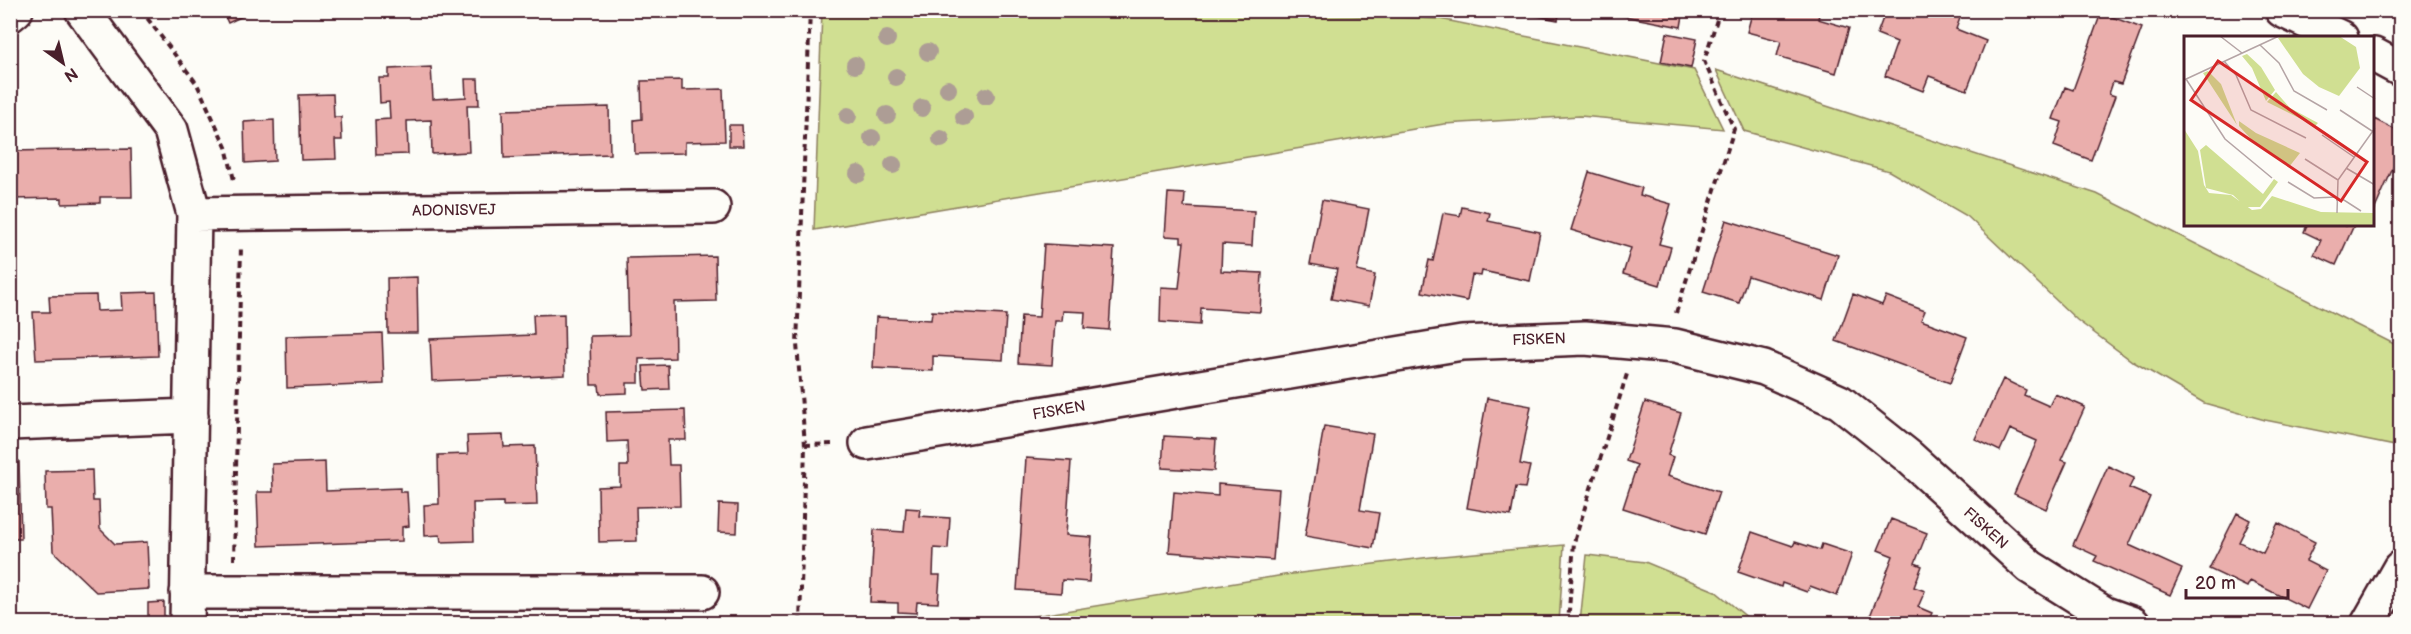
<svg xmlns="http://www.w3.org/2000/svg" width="2411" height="634" viewBox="0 0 2411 634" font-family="'Balsamiq Sans',sans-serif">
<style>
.green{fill:#d0df92;stroke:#8d7f5e;stroke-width:1.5}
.building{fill:#eaaeac;stroke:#4a1f2b;stroke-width:1.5}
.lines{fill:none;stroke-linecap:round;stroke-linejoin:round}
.minor-casing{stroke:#4a1f2b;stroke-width:38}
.path{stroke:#4a1f2b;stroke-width:4;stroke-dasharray:6 4.5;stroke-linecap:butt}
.minor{stroke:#fdfcf7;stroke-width:33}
.tree{fill:#ad9d95}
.labels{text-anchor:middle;stroke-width:5;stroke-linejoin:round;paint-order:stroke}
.street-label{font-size:15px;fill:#4a1f2b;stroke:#fdfcf7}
.inset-road{fill:none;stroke:#b5a4a5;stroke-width:1.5}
.view{fill:#d62828;fill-opacity:0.15;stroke:#d62828;stroke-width:3}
.inset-edge{fill:none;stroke:#4a1f2b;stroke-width:3}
</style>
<rect width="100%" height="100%" fill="#fdfcf7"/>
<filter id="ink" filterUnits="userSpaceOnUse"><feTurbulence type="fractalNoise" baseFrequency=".0167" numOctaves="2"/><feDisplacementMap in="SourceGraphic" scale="12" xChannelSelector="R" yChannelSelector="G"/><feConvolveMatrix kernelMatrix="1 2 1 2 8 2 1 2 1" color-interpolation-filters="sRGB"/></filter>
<g filter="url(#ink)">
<!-- green -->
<path class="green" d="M1252,11L1440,19L1694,70L1723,129L1580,116L1444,124L814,230L822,11Z
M1716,70L2097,194L2400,347V447L2265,420L2204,403L2132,361L2077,320L1967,216L1889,171L1744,131Z
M1564,545L1559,623H992L1284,575L1431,557Z
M1587,555L1645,562L1715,591L1754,623H1580Z"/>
<!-- building -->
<path class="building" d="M222,10H297L251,12L228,23Z
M1507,10H1560L1558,20Z
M1593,10H1684L1681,27Z
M1753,10H1820L1818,19L1849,28L1836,73L1777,56L1781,41L1747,32Z
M1886,10H1963L1956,29L1986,41L1967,90L1929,76L1923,91L1885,76L1897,42L1877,34Z
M2101,13L2142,28L2121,84L2113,82L2109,94L2115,96L2091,160L2054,146L2062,122L2053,119L2065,87L2073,90Z
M1667,33L1697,39L1691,68L1661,62Z
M431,67L433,99L466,97L465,79H478L479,105H467L469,152L432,154L431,120L407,121L408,154L376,155L375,120L390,119L389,102L380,103L379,78H389V69Z
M682,80V90L723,89L725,141L685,142V153L635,154L634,120L642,119L641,81Z
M333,94L334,117H341L342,140H335L336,159L301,160L299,95Z
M609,107L610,154L504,158L503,110Z
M2374,119L2400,132V152L2374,211Z
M274,120L275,161L245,163L244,122Z
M729,125H742L743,146H729Z
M131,149L132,197H100V203L62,204V198L10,199V151Z
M1589,172L1642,188L1640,195L1671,204L1659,244L1671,247L1660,285L1623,274L1631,248L1571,230Z
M1168,193L1185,194L1184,207L1254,211L1252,246L1222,244L1221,271L1262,273L1260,312L1201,308L1200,325L1160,322L1161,287L1179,288L1184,242H1181V237L1165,236Z
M1322,200L1369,209L1357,271L1375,275L1369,306L1331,299L1337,269L1310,264Z
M1462,207L1490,213L1488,221L1540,232L1530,281L1482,271L1481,276L1472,275L1467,301L1422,292L1429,260L1433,261L1443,213L1460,216Z
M1726,220L1838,255L1824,300L1748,276L1739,303L1703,292Z
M2307,225H2354L2336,265L2314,255L2321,240L2304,232Z
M1044,244L1114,248L1109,330L1084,328L1085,312L1063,311L1062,321H1055L1052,365L1018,363L1021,316L1039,317Z
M715,256L716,301L674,302L675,358L639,359V383H627V393L600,394L599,385H591L590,336L629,335L627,258Z
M417,277L418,333H388L387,278Z
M156,292L158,356L36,360L33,312H50L49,296L96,295L97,311L122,310L121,293Z
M1853,294L1882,305L1886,296L1925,311L1921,320L1967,337L1950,383L1836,341Z
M932,311L1006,315L1003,360L933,356V371L873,368L876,317L931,320Z
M564,314L565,375L432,381L430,339L534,335L533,315Z
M382,333L384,384L287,388L286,336Z
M668,365L669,389L645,390L643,366Z
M2003,379L2026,390L2024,395L2049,406L2055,394L2085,407L2061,460L2067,462L2046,509L2014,494L2037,441L2010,429L2000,451L1975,439Z
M1487,398L1531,406L1520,464L1530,466L1525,488L1516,487L1511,516L1467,508Z
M1645,402L1681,413L1668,455L1673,457L1667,476L1719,492L1705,534L1623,508L1637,465L1626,461Z
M685,410L686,440H668L669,465H679L680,506L636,507L637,541L599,542L598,487L620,486V466H628L627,441L607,442L606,412Z
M1324,426L1373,434L1360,510L1379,513L1373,548L1305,536Z
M503,435L504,447L535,446L537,505L503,506V502L473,503L474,541L441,542L440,535L425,536L424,505L439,504L438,455L468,454L467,436Z
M1164,436L1216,439L1214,471L1162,468Z
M1026,458L1071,461L1066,535L1092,537L1089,582L1062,580L1061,593L1017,590Z
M10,461H19L21,539H10Z
M325,462L326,491L400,488V492H407L409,526L402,527V541L259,546L257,492H273L272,464Z
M2108,466L2134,478L2129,488L2150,497L2129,545L2182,569L2170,595L2094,561L2097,556L2073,545Z
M92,470L93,501H99L100,529L115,544L147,542L149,589L96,592L53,551L51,509H46L45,471Z
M1218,484L1279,489L1273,560L1169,552L1174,492L1218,496Z
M719,504L738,505L737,533L718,532Z
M906,508L920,509L919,516L950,518L948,549L934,548L933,575H940L938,603L917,602L916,613L898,612V603L870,602L874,530L904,532Z
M2237,513L2250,520L2239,542L2263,553L2278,523L2315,542L2306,561L2326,571L2307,609L2250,581L2247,587L2209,569Z
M1891,519L1927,533L1915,563L1922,566L1914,587L1925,591L1918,607L1932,613L1927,624H1867L1893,556L1878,550Z
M1752,532L1793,546L1795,542L1820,550L1822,544L1852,554L1837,596L1810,586L1807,592L1782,583L1781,587L1738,572Z
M164,602V618L148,619V603Z"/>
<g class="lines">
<defs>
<path id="minor" d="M82,10L171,130L194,214L187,624
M2282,10L2341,38
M10,15L16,10
M2374,55L2400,69
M194,214L713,207
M10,423L191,416
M867,443L1462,343L1585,338L1675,346L1764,368L1840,402L1909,457L2030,567L2105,614L2133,624
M187,592H702
M2368,624L2400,568"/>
</defs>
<!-- minor casing -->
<use href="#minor" class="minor-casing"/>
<!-- path -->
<path class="path" d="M141,10L197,84L226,147L234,180
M1676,313L1734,129L1704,61L1720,10
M805,445L835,444
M234,560L241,246
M800,624L805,445L797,344L810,10
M1568,624L1574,542L1627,374"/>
<!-- minor -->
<use href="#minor" class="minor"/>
</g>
<!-- trees -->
<g class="tree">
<circle cx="887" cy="39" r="9"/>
<circle cx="928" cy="52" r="9"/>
<circle cx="855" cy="65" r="9"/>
<circle cx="896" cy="77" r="9"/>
<circle cx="948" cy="89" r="9"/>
<circle cx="986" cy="96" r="9"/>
<circle cx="922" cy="108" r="9"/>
<circle cx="887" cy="115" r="9"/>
<circle cx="848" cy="116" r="9"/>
<circle cx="964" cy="117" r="9"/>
<circle cx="872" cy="138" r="9"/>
<circle cx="941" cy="139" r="9"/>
<circle cx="893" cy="165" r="9"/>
<circle cx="858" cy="174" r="9"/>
</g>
</g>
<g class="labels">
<!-- street labels -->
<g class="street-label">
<text transform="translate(454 210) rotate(-1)" y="5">ADONISVEJ</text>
<text transform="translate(1539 339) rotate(-2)" y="5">FISKEN</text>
<text transform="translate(1059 410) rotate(-10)" y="5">FISKEN</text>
<text transform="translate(1986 528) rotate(42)" y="5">FISKEN</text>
</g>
</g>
<!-- overview -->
<g transform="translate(2184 36)">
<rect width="190" height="190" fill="#fdfcf7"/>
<path d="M98,0H155L172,11L176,32L155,60L135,51L119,38L94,2ZM63,18L77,31L91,54L82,65L68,32L58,20ZM24,35L37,48L53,89L19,37ZM92,56L106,72L134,87L131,90L83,66ZM55,85L72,97L116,117L105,131L68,104L55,90ZM0,93L14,115L20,149L25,157L47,159L68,174L77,173L88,160L137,176L190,177V190H0ZM22,109L79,158L90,143L94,146L76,171H62L49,159L22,152L16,114Z" fill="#d0df92"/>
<path class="inset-road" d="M36,0L58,17M76,9L95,27L110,55L143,74M40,25L52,39L67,74L122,102M2,43L41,103L88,142M0,44L95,0M173,51L191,63M156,74L188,95M138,99L170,121M121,123L154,144M162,132L191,149M104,146L130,162L152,161M152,164H160L177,175M153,177L154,144L191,92"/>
<path class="view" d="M34,25L183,126L157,165L7,64Z"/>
<rect width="190" height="190" class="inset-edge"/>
</g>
<!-- margin -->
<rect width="2411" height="634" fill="none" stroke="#fdfcf7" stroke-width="36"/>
<rect x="18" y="18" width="2375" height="598" fill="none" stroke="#4a1f2b" stroke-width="2" filter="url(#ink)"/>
<!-- north arrow -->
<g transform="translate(63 63) rotate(146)" stroke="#fdfcf7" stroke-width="4.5" paint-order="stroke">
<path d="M0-4.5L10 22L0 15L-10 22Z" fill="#4a1f2b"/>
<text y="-9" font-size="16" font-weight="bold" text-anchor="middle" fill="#4a1f2b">N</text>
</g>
<!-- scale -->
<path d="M2186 589v9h102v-9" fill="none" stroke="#4a1f2b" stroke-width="3"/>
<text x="2195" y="589" font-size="18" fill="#4a1f2b" stroke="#fdfcf7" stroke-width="4.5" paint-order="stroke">20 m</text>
</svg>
